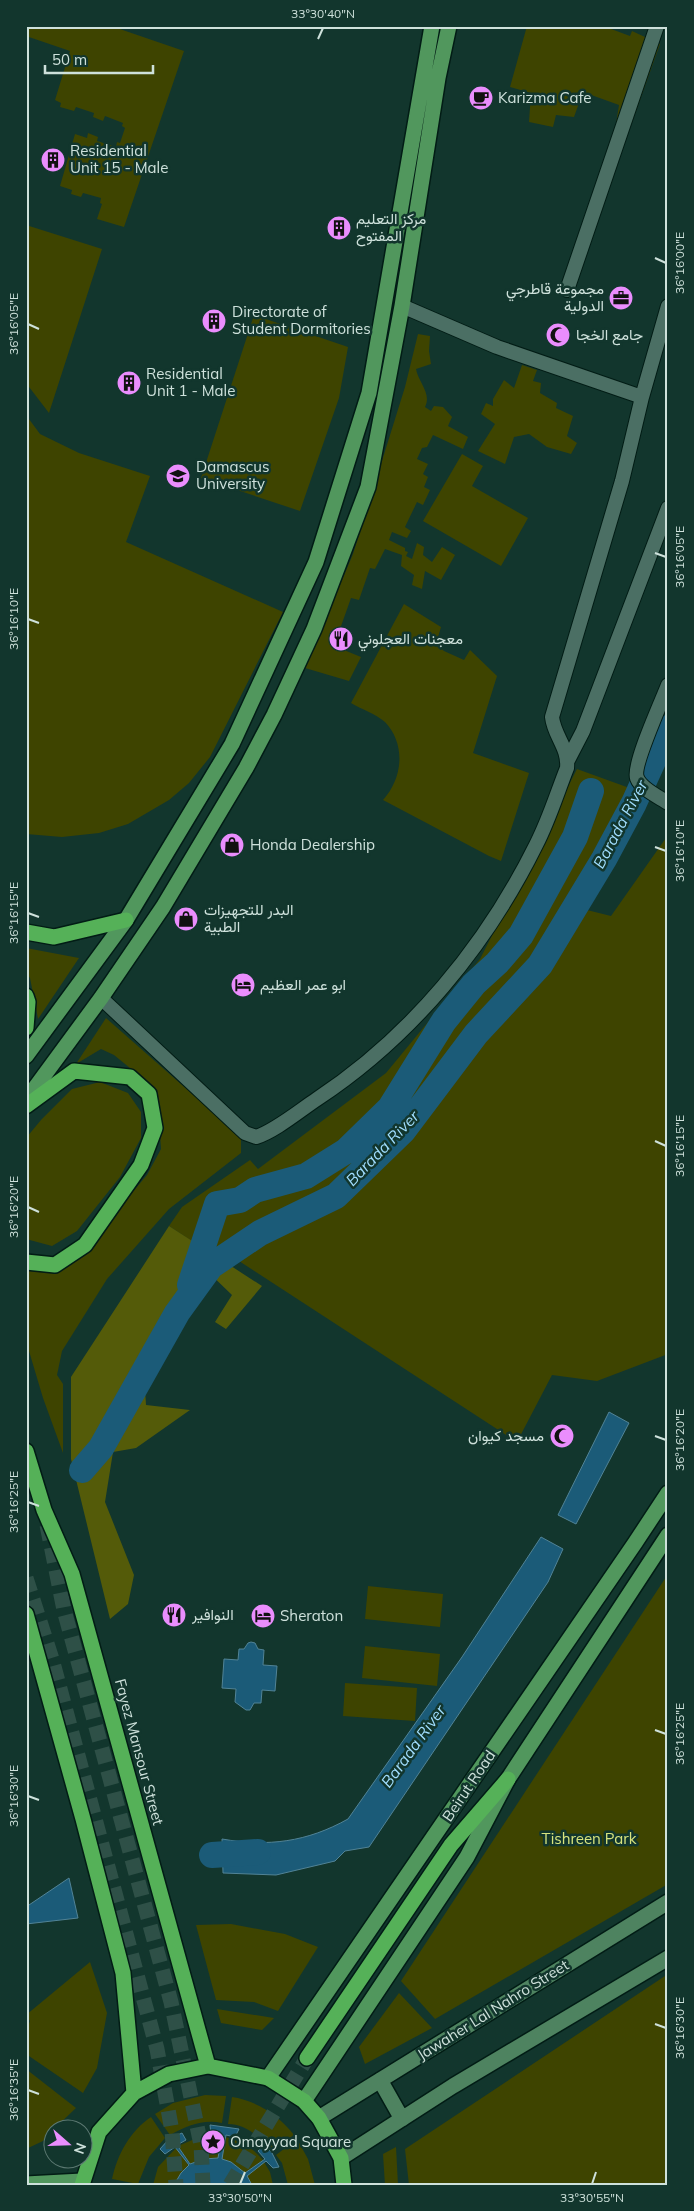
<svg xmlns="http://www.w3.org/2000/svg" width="694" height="2211" viewBox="0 0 694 2211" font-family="Mulish,Vazirmatn,sans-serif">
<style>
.green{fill:#3e4400}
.forest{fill:#545b09}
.water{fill:#1b5b78;stroke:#518396}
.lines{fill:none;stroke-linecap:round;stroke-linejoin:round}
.river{stroke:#1b5b78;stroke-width:26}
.highway-tunnel{stroke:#2e5047;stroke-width:15;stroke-dasharray:15 8;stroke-linecap:butt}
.street-casing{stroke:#021c15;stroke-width:16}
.secondary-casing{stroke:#021c15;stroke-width:18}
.primary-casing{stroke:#021c15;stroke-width:18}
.highway-casing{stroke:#021c15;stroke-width:18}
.street{stroke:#4b6f64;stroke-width:14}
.secondary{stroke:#4e8360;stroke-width:15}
.primary{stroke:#51975d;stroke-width:15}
.highway{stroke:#55b158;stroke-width:15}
.ticks{fill:none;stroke:#cee1db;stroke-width:2}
.labels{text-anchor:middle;stroke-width:5;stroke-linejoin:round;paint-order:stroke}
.poi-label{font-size:15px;fill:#cee1db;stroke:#12362d;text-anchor:start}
.street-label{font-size:15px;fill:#cee1db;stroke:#12362d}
.park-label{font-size:15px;fill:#d8e47e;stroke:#12362d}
.water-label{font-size:16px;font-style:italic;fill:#a0ddfe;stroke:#12362d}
.neatline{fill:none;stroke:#cee1db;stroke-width:2}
.ticks-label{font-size:12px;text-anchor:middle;fill:#cee1db}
</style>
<rect width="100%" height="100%" fill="#12362d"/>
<!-- green -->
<path class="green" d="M26,26H111L184,51L124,227L97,219L102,204L100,203L101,198L83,193L81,197L71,194L72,190L60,186L75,134L87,138L88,133L98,137L97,141L116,147L117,142L120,143L125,128L122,126L123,123L105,116L103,121L93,117L94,113L76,107L74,111L60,107L61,103L55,100L70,51L26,36Z
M527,26H603L630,36L632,31L660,44L630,128L616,124L619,105L583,92L574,117L556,115L553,127L529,122L531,93L510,87Z
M26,225L102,249L49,413L26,383Z
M254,315L348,347L339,398L300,511L201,478Z
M418,334L430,336L429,351L431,364L416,369C418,382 432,393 425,407L431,411L434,406L443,407L452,417L448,426L468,437L463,449L433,435L427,447L422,448L417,459L428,464L423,474L428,477L424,487L430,490L423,505L417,502L405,527L411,531L407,538L392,532L389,540L405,548V551L408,552L406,556L412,559L417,543L424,547L423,555L432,562L442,547L455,555L441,580L425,571L422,589L412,585L414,575L401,566L402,555L385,549L375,569L370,568L359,600L351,598L340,629L346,630L339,648L361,657L349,681L305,668L353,554L405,387Z
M522,365L537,370L533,381L541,383L540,393L557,403L556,408L573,416L567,436L577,443L571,454L547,447L529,434L514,437L505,464L478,451L495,424L481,414L486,403L493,406V399L504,380L514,388Z
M26,415L40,434L79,453L150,476L126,542L283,612L210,757L189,783L169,800L128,824L99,833L62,837L26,834Z
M462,454L483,466L472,486L528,518L501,566L423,521Z
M404,604L441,627L436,644L444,651L464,660L470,650L497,676L473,753L529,773L501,861L489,856L383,800C403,778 406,744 385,722C376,714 361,709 351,703Z
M577,769L635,790L562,918L531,963L415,1105L334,1190L252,1227L216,1257L169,1226L182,1207L250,1160L258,1169L386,1073L480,959Z
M668,835V1354L597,1381L552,1375L517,1442L239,1261L280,1228L329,1206L396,1148L478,1044L528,989L587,910L611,916Z
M26,948L79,958L38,1019L30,978L26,972Z
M106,1018L241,1137V1153L169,1209L107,1279L62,1351L57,1375L63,1384V1453L43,1398L26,1341V1267L50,1268L119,1208L147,1175L161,1149L158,1106L152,1086L114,1055L101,1049L76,1064Z
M100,1082L128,1093L141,1112V1138L120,1177L77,1231L52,1246L26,1239V1138L41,1120L72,1089Z
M668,1574V1884L435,2019L401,1981Z
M368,1586L443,1594L440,1627L365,1619Z
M365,1646L440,1654L437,1686L362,1678Z
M345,1683L417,1688L415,1721L343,1716Z
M231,1924L285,1934L318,1947L278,2011L254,2002L216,2000L196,1925Z
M90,1962L107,2013L97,2068L83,2093L26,2054V2032L30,2021L26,2015Z
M668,1974V2185H409L405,2149Z
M399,1993L432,2028L365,2064L359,2047Z
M217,2009L274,2018L262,2030L221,2023Z
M26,2069L76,2108L55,2128H52V2131L43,2141L26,2149Z
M205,2095L226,2096L222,2123C203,2119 187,2126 170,2135L155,2114L173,2103Z
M232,2097C255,2100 280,2116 294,2135L273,2151C261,2138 246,2124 228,2124Z
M151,2117L165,2138L149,2157L138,2184L112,2179C117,2155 130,2131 151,2117Z
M221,2137L218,2158L204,2159L191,2165L178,2146L197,2138Z
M225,2137C241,2141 252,2147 263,2160L245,2173L231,2162L221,2159Z
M297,2139L308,2159L315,2185H288L282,2163L276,2155Z
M396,2147L398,2185H385L383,2154Z
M176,2148L189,2166L181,2173L174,2185H153L158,2167Z
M264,2162L270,2172L273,2185H252L247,2176Z"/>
<!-- forest -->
<path class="forest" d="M169,1226L262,1286L226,1329L215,1322L232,1295L203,1267L143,1358L146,1405L190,1410L136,1448L113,1452L105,1502L134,1575L128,1604L110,1619L71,1459V1377Z"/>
<!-- water -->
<path class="water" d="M609,1412L629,1423L576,1524L558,1515Z
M541,1537L563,1549L548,1582L369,1847L345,1851L335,1861L276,1875L223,1873L222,1839C268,1847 307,1842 348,1819L462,1657Z
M251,1642L255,1643L258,1649L264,1650L263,1665L277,1666L275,1691L262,1690L261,1703H254L250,1710H246L235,1702L236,1689L222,1688L224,1659L238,1660L239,1649H244L248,1643Z
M69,1878L78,1918L26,1924V1907Z
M210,2125L239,2129L235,2137L226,2135L222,2159L231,2162L245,2173L265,2159L258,2151L264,2145L272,2153L279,2167L273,2168L266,2161L247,2176L252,2185H174L181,2173L189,2165L175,2147L165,2154L160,2149L169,2139L182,2133L186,2140L177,2145L190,2164L204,2159L218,2158L222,2135L211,2134Z"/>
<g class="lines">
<!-- river -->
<path class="river" d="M190,1285L217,1204L240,1200L255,1190L306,1176L346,1151L390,1108L444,1021L474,984L497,963L521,935L575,837L591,791
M82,1470L101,1448L177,1313L211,1266L260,1233L336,1196L403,1131L476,1034L540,965L604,859L634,803L668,728
M212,1855L258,1852"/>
<!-- highway-tunnel -->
<path class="highway-tunnel" d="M47,1525L64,1610L171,2002L201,2145L203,2185
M26,1578L52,1659L157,2049L172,2131L176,2185
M230,2185L307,2058"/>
<defs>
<path id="street" d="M567,290L657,26
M402,306L497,347L642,397
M668,685C662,701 632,766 637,778C641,789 659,797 668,803
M568,760L583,731L668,508
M101,998L245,1133L256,1137C275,1131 299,1111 317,1099C411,1037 486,946 536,845C549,820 557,793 567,768C569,748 554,736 552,717L622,481L642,397L668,306"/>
<path id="secondary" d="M380,2080L402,2119
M319,2118L668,1902
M341,2158L453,2086L668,1958"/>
<path id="primary" d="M26,1056L126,920L232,744L316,562L369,393L432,26
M26,1100L101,998L163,907L246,768L274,715L314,629L368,487L402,306L438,78L449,26
M268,2078L635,1543L668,1493
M304,2101L467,1857L508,1779L668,1535
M26,2184L82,2181"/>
<path id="highway" d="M26,932L54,937L126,920
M26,996L28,1002L26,1028
M26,1106L74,1071L130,1077L149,1094L155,1128L141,1165L85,1245L55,1265L26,1262
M26,1451L44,1510L72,1574L208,2066
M26,1614L83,1819L123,1973L134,2093
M307,2058L451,1845L508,1779
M82,2185L99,2132L134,2093L169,2074L208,2066L268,2078L304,2101L319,2118L341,2158L344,2185"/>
</defs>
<!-- street casing -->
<use href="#street" class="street-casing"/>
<!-- secondary casing -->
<use href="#secondary" class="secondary-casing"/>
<!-- primary casing -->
<use href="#primary" class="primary-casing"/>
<!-- highway casing -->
<use href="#highway" class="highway-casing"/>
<!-- street -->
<use href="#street" class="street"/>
<!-- secondary -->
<use href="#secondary" class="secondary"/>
<!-- primary -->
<use href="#primary" class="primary"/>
<!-- highway -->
<use href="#highway" class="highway"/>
</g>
<!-- ticks -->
<path class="ticks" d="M318,39L323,28M655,258L666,263M28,324L39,329M655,553L666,557M28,619L39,623M655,847L666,851M28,913L39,917M655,1141L666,1146M28,1207L39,1212M655,1436L666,1440M28,1502L39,1506M655,1730L666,1734M28,1796L39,1800M655,2024L666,2028M28,2090L39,2094M240,2184L245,2172M592,2184L596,2172"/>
<!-- icons -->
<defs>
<symbol id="cafe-disc" viewBox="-11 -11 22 22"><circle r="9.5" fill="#ea8dfd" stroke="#12362d"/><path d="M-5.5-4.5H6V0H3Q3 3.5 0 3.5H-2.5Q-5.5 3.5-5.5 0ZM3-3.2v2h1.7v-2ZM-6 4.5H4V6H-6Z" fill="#111"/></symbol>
<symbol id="building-disc" viewBox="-11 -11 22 22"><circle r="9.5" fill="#ea8dfd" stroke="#12362d"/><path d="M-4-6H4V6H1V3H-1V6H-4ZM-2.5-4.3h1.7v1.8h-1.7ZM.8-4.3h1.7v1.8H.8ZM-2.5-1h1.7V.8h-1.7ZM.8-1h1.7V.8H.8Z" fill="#111"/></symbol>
<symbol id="office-disc" viewBox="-11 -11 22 22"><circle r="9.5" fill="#ea8dfd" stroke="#12362d"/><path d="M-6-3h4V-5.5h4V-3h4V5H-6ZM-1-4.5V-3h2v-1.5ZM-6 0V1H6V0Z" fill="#111"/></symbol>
<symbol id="mosque-disc" viewBox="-11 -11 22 22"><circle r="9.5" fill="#ea8dfd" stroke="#12362d"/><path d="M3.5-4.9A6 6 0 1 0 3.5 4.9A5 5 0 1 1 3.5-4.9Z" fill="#111"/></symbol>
<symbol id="university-disc" viewBox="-11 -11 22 22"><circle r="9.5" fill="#ea8dfd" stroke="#12362d"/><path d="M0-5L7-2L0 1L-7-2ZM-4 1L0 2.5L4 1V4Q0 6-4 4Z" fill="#111"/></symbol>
<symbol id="restaurant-disc" viewBox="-11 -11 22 22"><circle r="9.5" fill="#ea8dfd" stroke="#12362d"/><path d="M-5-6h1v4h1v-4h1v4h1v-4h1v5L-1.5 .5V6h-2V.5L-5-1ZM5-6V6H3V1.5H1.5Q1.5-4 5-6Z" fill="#111"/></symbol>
<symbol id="shop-disc" viewBox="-11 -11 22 22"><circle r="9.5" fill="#ea8dfd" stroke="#12362d"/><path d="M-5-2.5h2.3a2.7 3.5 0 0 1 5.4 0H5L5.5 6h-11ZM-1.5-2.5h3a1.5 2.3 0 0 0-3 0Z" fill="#111"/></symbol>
<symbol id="hotel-disc" viewBox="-11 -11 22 22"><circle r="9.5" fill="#ea8dfd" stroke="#12362d"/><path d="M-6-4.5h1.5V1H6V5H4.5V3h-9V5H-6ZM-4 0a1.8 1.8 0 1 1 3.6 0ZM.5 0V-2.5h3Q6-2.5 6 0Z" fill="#111"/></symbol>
<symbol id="sight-disc" viewBox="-11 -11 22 22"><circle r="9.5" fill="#ea8dfd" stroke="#12362d"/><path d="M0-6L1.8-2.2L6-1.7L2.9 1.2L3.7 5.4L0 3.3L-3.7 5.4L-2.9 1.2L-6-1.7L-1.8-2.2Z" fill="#111"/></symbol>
</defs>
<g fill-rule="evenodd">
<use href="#cafe-disc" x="467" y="84" width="28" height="28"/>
<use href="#building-disc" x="39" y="146" width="28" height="28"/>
<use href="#building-disc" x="325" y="214" width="28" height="28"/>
<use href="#office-disc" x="607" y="284" width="28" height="28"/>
<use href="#building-disc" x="200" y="307" width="28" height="28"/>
<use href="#mosque-disc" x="544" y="321" width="28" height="28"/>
<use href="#building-disc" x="115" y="369" width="28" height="28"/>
<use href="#university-disc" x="164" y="462" width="28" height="28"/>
<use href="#restaurant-disc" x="327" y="625" width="28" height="28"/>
<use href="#shop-disc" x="218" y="831" width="28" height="28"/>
<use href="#shop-disc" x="172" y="905" width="28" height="28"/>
<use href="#hotel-disc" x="229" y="971" width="28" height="28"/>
<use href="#mosque-disc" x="548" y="1422" width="28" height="28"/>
<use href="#restaurant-disc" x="160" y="1601" width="28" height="28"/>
<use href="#hotel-disc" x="249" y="1602" width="28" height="28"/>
<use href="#sight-disc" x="199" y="2128" width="28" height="28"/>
</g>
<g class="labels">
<!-- poi labels -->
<g class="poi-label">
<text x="498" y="103">Karizma Cafe</text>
<text x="70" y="156">Residential<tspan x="70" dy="17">Unit 15 - Male</tspan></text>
<text x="356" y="224">مركز التعليم<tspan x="356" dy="17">المفتوح</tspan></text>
<text x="604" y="294" text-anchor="end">مجموعة قاطرجي<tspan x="604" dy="17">الدولية</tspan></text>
<text x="232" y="317">Directorate of<tspan x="232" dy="17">Student Dormitories</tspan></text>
<text x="576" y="340">جامع الخجا</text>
<text x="146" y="379">Residential<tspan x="146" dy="17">Unit 1 - Male</tspan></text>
<text x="196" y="472">Damascus<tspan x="196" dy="17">University</tspan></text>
<text x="358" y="644">معجنات العجلوني</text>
<text x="250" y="850">Honda Dealership</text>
<text x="204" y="915">البدر للتجهيزات<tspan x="204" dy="17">الطبية</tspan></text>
<text x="260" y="990">ابو عمر العظيم</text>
<text x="544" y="1441" text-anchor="end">مسجد كيوان</text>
<text x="192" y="1620">النوافير</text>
<text x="280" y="1621">Sheraton</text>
<text x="230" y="2147">Omayyad Square</text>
</g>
<!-- street labels -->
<g class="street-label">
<text transform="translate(139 1752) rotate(75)" y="5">Fayez Mansour Street</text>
<text transform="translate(469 1786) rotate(-56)" y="5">Beirut Road</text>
<text transform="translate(493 2010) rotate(-32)" y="5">Jawaher Lal Nahro Street</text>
</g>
<!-- park labels -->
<g class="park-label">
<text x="589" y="1844">Tishreen Park</text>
</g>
<!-- water labels -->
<g class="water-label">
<text transform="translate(620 824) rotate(-62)" y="6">Barada River</text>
<text transform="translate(382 1148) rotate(-46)" y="6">Barada River</text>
<text transform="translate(413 1746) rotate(-54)" y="6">Barada River</text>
</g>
</g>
<!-- border -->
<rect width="694" height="2211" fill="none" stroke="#12362d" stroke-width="55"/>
<!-- north arrow -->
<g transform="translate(68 2144) rotate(110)"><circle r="24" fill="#12362d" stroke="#5d7a73"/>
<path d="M0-4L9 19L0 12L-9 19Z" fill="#ea8dfd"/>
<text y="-8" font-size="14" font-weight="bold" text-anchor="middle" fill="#cee1db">N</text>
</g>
<!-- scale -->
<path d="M45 65v8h108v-8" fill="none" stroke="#cee1db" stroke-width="2.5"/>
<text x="52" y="65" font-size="15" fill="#cee1db" stroke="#12362d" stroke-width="4" paint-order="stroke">50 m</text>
<rect x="28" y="28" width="638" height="2156" class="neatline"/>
<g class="ticks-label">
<text x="323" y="18">33°30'40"N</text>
<text transform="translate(680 263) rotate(-90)" y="4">36°16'00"E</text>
<text transform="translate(14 324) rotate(-90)" y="4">36°16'05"E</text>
<text transform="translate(680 557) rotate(-90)" y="4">36°16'05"E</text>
<text transform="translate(14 619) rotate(-90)" y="4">36°16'10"E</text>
<text transform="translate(680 851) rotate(-90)" y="4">36°16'10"E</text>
<text transform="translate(14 913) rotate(-90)" y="4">36°16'15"E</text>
<text transform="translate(680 1146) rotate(-90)" y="4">36°16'15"E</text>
<text transform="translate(14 1207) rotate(-90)" y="4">36°16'20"E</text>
<text transform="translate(680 1440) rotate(-90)" y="4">36°16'20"E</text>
<text transform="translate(14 1502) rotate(-90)" y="4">36°16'25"E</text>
<text transform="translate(680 1734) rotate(-90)" y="4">36°16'25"E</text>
<text transform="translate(14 1796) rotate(-90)" y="4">36°16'30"E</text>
<text transform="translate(680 2028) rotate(-90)" y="4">36°16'30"E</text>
<text transform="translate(14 2090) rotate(-90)" y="4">36°16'35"E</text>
<text x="240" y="2202">33°30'50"N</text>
<text x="592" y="2202">33°30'55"N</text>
</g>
</svg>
